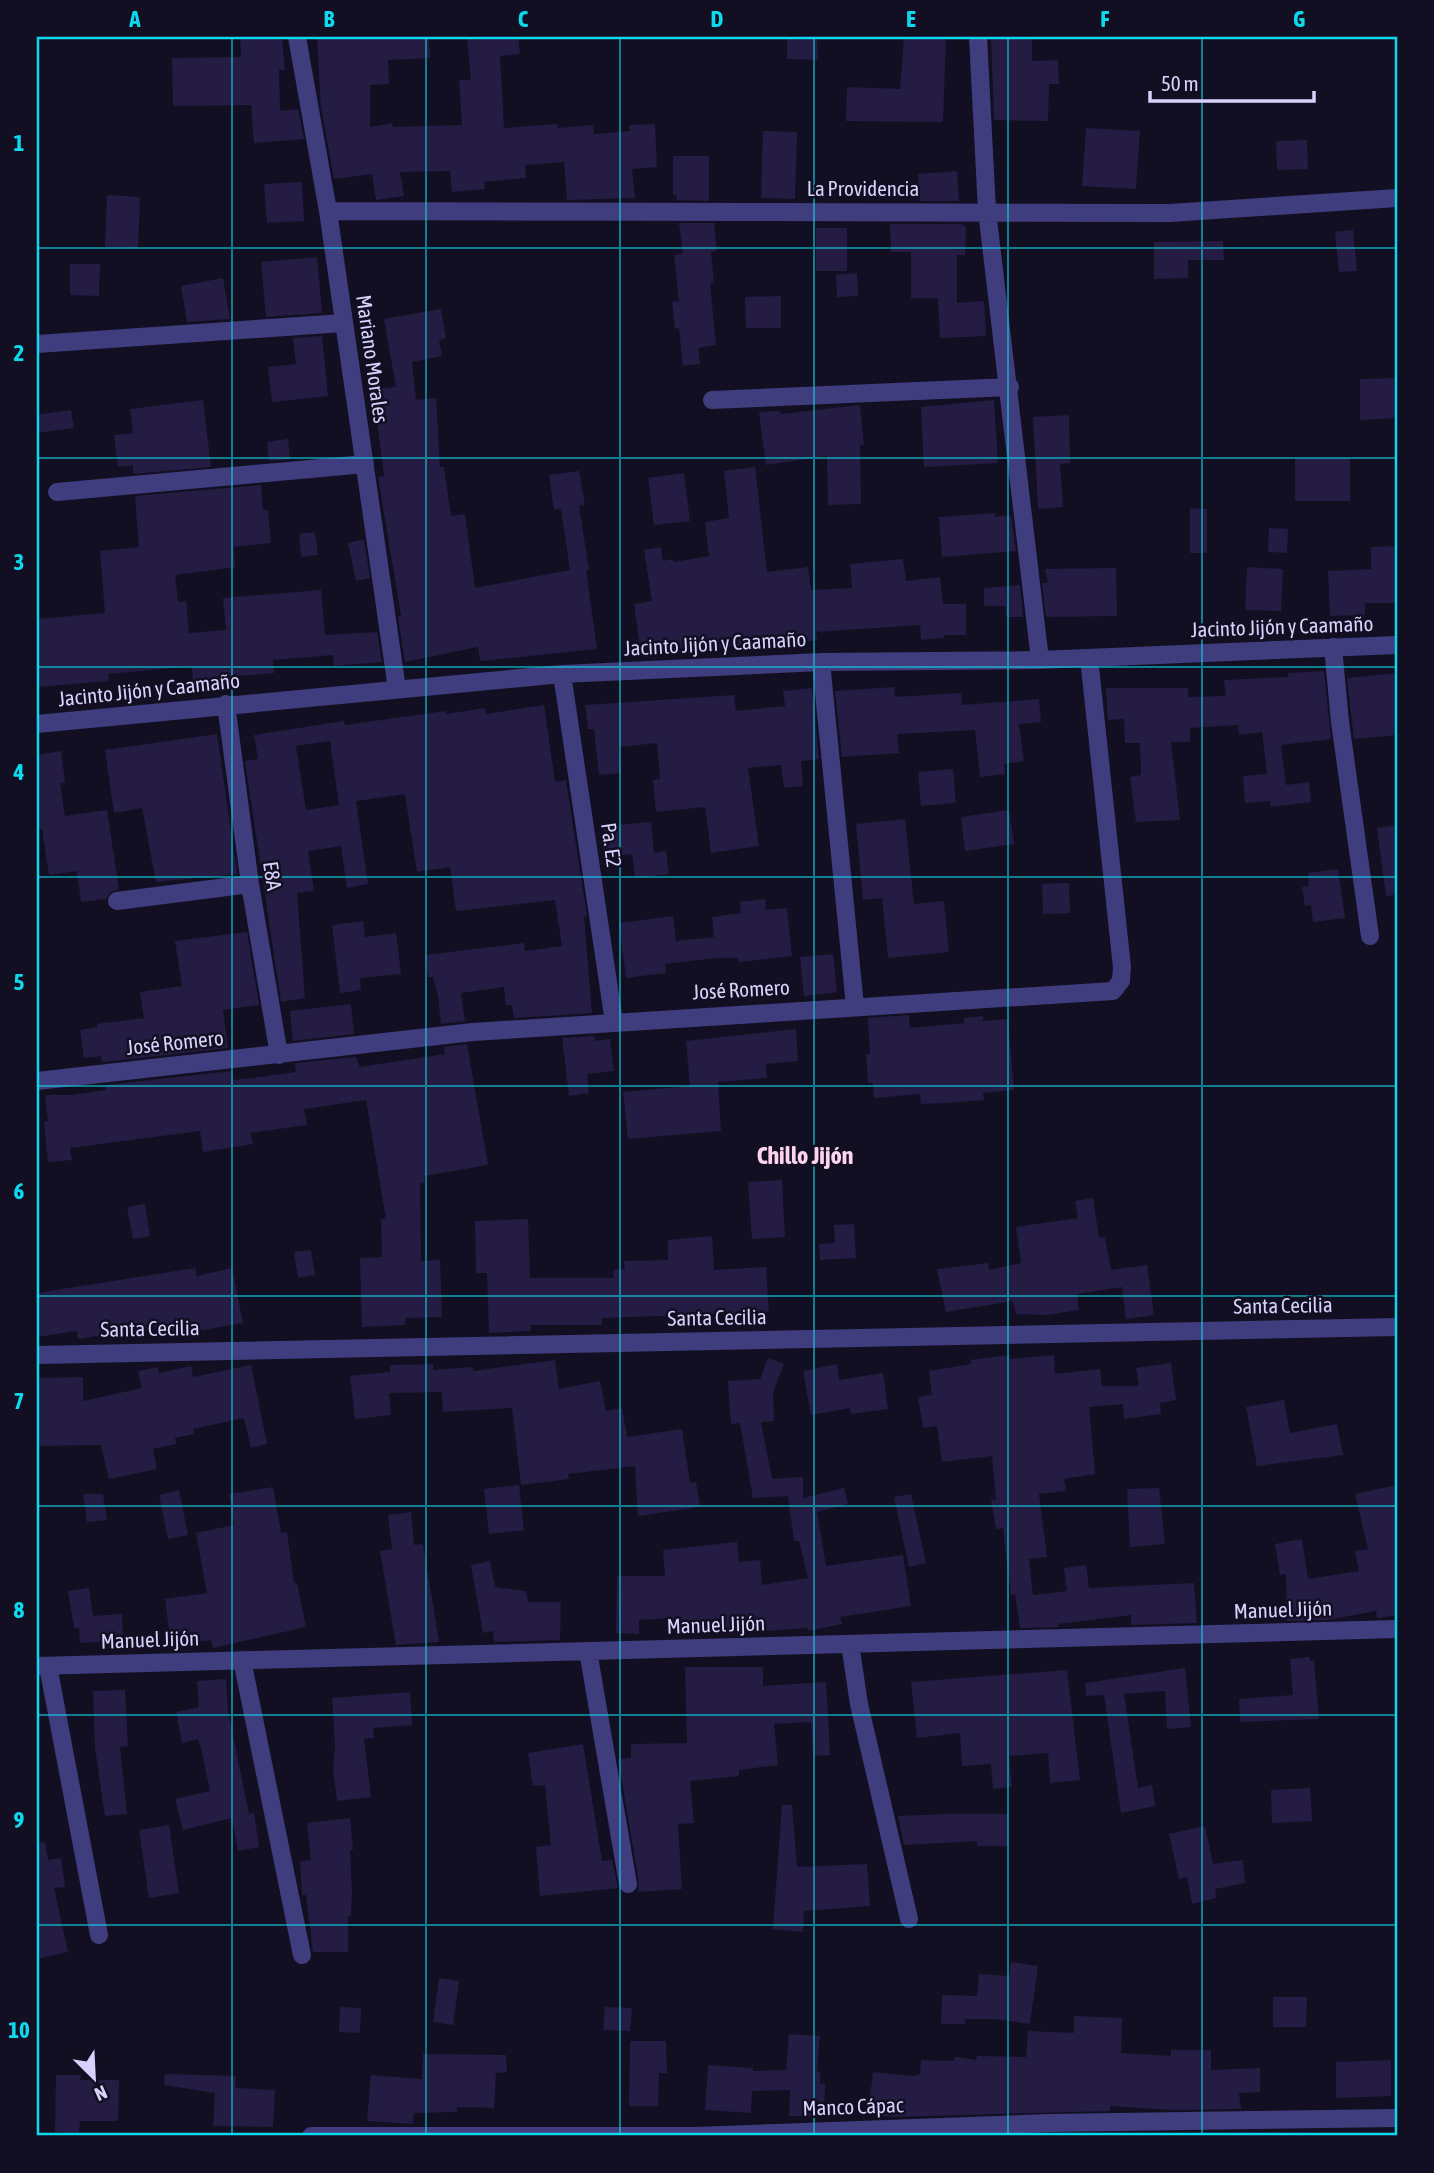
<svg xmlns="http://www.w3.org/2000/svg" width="1434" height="2173" viewBox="0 0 1434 2173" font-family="'Asap Condensed',sans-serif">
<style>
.building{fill:#241c42;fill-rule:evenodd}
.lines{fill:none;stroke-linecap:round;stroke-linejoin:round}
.minor{stroke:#3f3d7e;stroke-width:18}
.grid{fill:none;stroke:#0ed8ed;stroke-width:2;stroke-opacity:0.55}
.labels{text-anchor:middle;stroke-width:5;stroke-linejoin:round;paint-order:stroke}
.street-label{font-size:21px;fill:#d7d2fc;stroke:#120f22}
.quarter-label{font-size:24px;font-weight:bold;fill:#fdd4ee;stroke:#120f22}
.neatline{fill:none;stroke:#0ed8ed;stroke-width:2.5}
.grid-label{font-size:23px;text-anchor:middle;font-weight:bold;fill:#0ed8ed}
</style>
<rect width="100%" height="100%" fill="#120f22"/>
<!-- building -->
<path class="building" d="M240,37H282L285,70H279L280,111L298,109L304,139L254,143L251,105L173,106L172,58L241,57Z
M317,37H429L430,58L388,60L389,84L370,85V127L392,123L393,127L462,125L459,80H471L467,37H518L520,54L500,56L504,128L557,124L558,128L593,125L594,134L630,131L629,125L655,124L657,167L632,169L635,198L567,200L564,162L525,165L526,178L484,182L485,189L452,192L450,171L400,172L404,196L376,200L372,174L334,179L321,107Z
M787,37H817L818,60L787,59Z
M904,37H946L943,122L846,121L847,87L900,89Z
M991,37H1032V61L1058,60L1059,84H1049L1048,121L994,120Z
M1086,128L1140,131L1136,189L1082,186Z
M763,131L797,132L795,199L761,198Z
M1307,140L1308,169L1277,170L1276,141Z
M673,156H709V201L677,200L676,195H673Z
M957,171L959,201H920L918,174Z
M302,182L304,221L267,223L264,184Z
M107,195L140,197L138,248L105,247Z
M679,223H714L717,251L711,252L714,283L710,284L716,345L698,348L700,364L683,366L679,328L675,329L672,302L679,301L674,255L683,254Z
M890,224H961L966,227L965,255H957V303L984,301L986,336L940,338L938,298H911V252H891Z
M816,228H847V271H816Z
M1353,230L1357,271L1339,272L1335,232Z
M1223,241L1224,260H1188V278L1154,279V242Z
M317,257L322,313L266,317L261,262Z
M70,264H100L99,296L70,295Z
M857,273L858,296L837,297L836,275Z
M223,278L230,319L187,322L181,286Z
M781,296V328H746L745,297Z
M441,309L446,338L439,340L442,356L412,362L416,400L436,398L440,467H444L451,516L465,514L475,588L570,570L561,509L554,510L549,475L579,471L585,505L579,506L589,570H586L597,649L480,661L478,647L405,662L398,617L401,616L378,477L384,476L373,389L396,387L384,319Z
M322,336L328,396L272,402L268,367L296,364L293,338Z
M1397,378V418L1360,420V379Z
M203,400L211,467L133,474V465L118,467L114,435L133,433L130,409Z
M994,400L998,463L924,467L921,407Z
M860,405L864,445H860L861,504L828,505L827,456L766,465L759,412L780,411L781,414Z
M71,410L74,428L37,433V415Z
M1069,415L1070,463L1060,464L1063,507L1038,509L1033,417Z
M288,439L290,459L269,461L267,442Z
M1295,458H1350V501H1295Z
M755,467L767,572L808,567L811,590L852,588L850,564L903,559L906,581L940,577L943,604H966V635H944V638L921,640L920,625L816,632L817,640L771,646V642L720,648L719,643L677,649L676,643L640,648L634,604L652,601L644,550L661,547L663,561L673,559L674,562L709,556L705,522L729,518L724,471Z
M684,473L690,521L654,525L648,478Z
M261,485L263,510H268L271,543L234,547L235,567L175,575L178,602L186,601L189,633L226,630L223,598L321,590L325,635L377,632L382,662L334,666L333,655L273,660L274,673L193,680L192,666L108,674L109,681L37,687V619L105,613L100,551L139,547L135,496Z
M1190,508L1207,509V553H1190Z
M995,513V517L1011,515L1016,551L942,557L939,517Z
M1269,528L1288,529L1287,553L1268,552Z
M315,532L318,555L301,557L299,534Z
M364,539L370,578L356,581L348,543Z
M1397,546V603H1365V615L1330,616L1328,571L1371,569V547Z
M1247,567L1283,569L1281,611L1245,610Z
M1116,568L1117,616L1046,617L1042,583H1048L1045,569Z
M1020,585L1023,617H1006L1005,606H984V588Z
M1324,671L1331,739L1281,745L1286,785L1309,782L1311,802L1271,807L1270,801L1245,803L1243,776L1267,774L1262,732L1239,735L1238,725L1190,728V742H1171L1180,820L1136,822L1130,777L1141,775L1140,743H1125L1124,719L1108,720L1106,688H1188V697L1226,696L1224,680L1288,677V673Z
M1397,673V735L1354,739L1347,678Z
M894,687L895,697L961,693L962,705L1039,699L1041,722L1019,724L1024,761L1004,764L1005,774L980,777L975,730L897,734L899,753L842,757L835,691Z
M812,688L819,759L801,761L803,786L784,788L781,765L748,768L759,846L711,853L705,807L656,812L653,780L660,779L657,743L619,747L621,773L599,775L594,729H588L585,705L734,695L736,711L785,706L783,691Z
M544,705L555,782L566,780L587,916L584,917L592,1013L514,1018L512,1005H506L504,987L461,993L465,1021L441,1024L438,996L433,977H428L425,955L524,943L525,951L562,946L555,900L456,911L450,867L417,872L405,794L356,801L368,884L347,888L341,846L308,851L314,891L297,893L305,998L281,1002L245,761L258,759L254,735L344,721L345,725L446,711V714L485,708L486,714ZM330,741L339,805L306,810L296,746Z
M217,734L237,874L156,882L142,808L114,813L105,750Z
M61,751L65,782L60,783L65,816L107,810L119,889L111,892L106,899L81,902L77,871L49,875L42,829H37V755Z
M953,769L956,803L921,806L918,772Z
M1009,810L1014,844L965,851L961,817Z
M905,819L914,904L944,901L949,952L888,958L882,898L863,900L856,824Z
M651,822L654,853L666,851L669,874L635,878L632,854L607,857L604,826Z
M1397,825V895L1386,896L1377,828Z
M1338,869L1345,918L1313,922L1311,905L1305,906L1302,887L1309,886L1308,873Z
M1069,883L1070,913L1043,914L1042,884Z
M765,899L766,910L787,908L792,956L739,962L738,958H716L665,964L666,973L626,978L619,923L673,916L676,941L714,937L712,917L741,913L740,902Z
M363,921L365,937L396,933L401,974L360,978L361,990L340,993L332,925Z
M247,932L259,1005L223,1010L228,1048L102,1062L101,1056L84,1058L80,1030L97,1027V1024L144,1018L140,992L182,986L175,941Z
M833,954L837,992L804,996L800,957Z
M351,1004L354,1034L293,1041L290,1011Z
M909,1015L910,1028L964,1023V1018L983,1016V1021L1008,1019L1014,1090L983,1093L984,1100L946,1103L921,1104L920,1094L874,1098L873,1083H868L866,1054H870L868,1018Z
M796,1029L798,1061L766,1064L767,1078L718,1082L721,1131L628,1139L623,1092L690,1086L686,1041Z
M595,1036V1041L610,1039L614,1071L587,1074L589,1093L569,1096L562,1038Z
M467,1044L488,1165L424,1176L425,1182L420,1183L421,1261L440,1260L442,1317L405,1318V1325L362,1327L360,1258L382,1257L381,1219H386L366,1100L304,1109L307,1125L251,1133L253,1144L203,1152L200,1131L70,1148L72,1160L48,1162L44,1122L48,1121L45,1095H72L106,1090L105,1085L232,1071L233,1080L253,1078L296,1072L295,1063L356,1057L360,1067L445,1054L444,1047Z
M782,1180L785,1237L752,1239L748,1182Z
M1093,1198L1099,1238L1105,1237L1111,1270L1147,1265L1154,1315L1126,1319L1122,1287L1077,1294L1079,1310L1046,1315L1016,1314L1013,1301L946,1312L937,1269L988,1263L989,1270L1021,1263L1016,1227L1078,1218L1075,1201Z
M145,1204L150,1236L133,1239L127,1207Z
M528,1219L530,1278H614L613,1270L625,1269L624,1261L668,1260V1240L712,1236L714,1270L766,1267L769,1312L602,1318V1325H530L531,1331L489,1333L487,1273H476L475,1221Z
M854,1224L856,1258L820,1260L819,1244L835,1243L834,1225Z
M311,1250L315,1275L298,1278L294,1252Z
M195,1268L197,1276L232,1268L243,1323L157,1338L155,1327L78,1339L77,1331L37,1337V1293Z
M1009,1355L1010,1359L1054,1355L1055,1374L1100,1369L1102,1386H1139L1136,1368L1171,1363L1176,1400L1160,1403L1161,1414L1124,1419L1123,1404L1089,1407L1095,1474L1064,1479L1066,1491L1039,1494L1047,1557L1029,1559L1033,1595L1067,1591L1064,1568L1086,1565L1089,1588L1194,1583L1197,1623L1131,1625V1615L1058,1624L1059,1627L1020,1628L1015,1594L1011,1595L1003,1528L996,1529L991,1500L996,1499L992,1456L942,1462L937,1426L923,1428L918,1397L932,1395L929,1371L971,1364L970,1360Z
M768,1358L784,1364L773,1392L774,1421L761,1422L772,1479L803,1477V1498L844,1488L848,1504L817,1512L826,1566L903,1555L911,1606L840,1617L842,1624L808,1631V1628L722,1634L720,1618L673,1626L672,1618L639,1620V1634L616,1633L617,1576H665L663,1550L737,1542L739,1562L760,1560L762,1585L808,1578L799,1541H794L788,1496L753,1498L740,1423L731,1424L728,1381L760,1379Z
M555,1360L559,1389L600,1381L606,1411L622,1408L627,1437L682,1429L690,1483L696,1482L700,1507L638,1516L635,1466L568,1474L569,1479L521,1485L512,1408L443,1412L442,1392L389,1393L391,1415L355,1419L350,1376L390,1372V1365L433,1364V1370L473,1367V1371Z
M837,1364L839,1380L883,1373L888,1409L851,1414L850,1408L811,1415L803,1371Z
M251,1365L267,1444L251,1448L244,1418L193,1429L194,1434L175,1438L176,1444L153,1449L157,1469L109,1479L101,1445L37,1446V1378L83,1377V1401L142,1388L138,1371L158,1367L159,1373L191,1366L193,1377Z
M1284,1400L1290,1433L1337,1424L1343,1455L1257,1466L1246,1407Z
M519,1485L524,1530L489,1534L484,1489Z
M1397,1485V1615L1377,1618L1376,1611L1327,1620L1287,1621L1286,1574L1280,1575L1275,1544L1302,1539L1308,1579L1359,1571L1355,1551L1368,1549L1355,1494Z
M273,1487L281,1533L287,1532L294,1583H297L306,1627L213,1648L211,1640L171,1646L165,1599L207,1593L196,1533L234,1525L229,1494Z
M1159,1488L1165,1544L1130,1547L1127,1489Z
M179,1490L188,1535L168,1539L159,1495Z
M83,1494H103L107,1520L87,1522Z
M911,1494L926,1563L909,1567L894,1497Z
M411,1512L414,1545L423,1544L439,1642L396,1645L380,1551L392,1549L388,1515Z
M490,1561L495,1587L526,1591L528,1602H561L560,1640L494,1642L493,1631L483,1633L471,1565Z
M89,1588L93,1616L122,1614L123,1640L80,1643L79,1628H74L68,1591Z
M1310,1657V1661L1314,1660L1319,1719L1240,1722L1239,1699L1293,1695L1290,1659Z
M685,1667H763V1686L826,1682L830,1755L813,1756L811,1722L774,1724L778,1765L739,1770V1776L690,1781L694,1823L678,1824L682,1889L638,1892L639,1882L618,1759L631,1758V1744L687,1743Z
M1185,1668L1191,1727L1167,1729L1165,1691L1124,1694L1138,1788L1152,1785L1155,1806L1121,1813L1104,1695L1086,1696L1085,1683Z
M1067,1670L1080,1780L1050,1783L1048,1753L1009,1756L1012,1787L993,1789L991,1764L962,1766L960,1733L917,1738L911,1682Z
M226,1679L228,1711L249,1814L254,1813L259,1847L238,1851L232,1818L183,1830L175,1799L210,1791L201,1748L198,1739L182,1743L176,1712L199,1707L197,1681Z
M125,1690L128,1746L120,1747L127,1814L105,1816L95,1748L93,1691Z
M410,1692L412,1725L373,1728L374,1738L364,1739L371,1797L337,1801L333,1771L335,1745L332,1698Z
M583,1744L602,1861L612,1860L618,1888L540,1896L536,1847L551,1845L545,1785L533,1786L528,1753Z
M1310,1788L1312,1821L1272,1823L1271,1790Z
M782,1805H792L797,1867L867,1864L870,1906L804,1911L803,1932L773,1929Z
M948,1814H1008V1846H977V1841L904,1845L898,1816Z
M350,1818L353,1850H350L352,1892L351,1916H348V1952H313L306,1895H302L300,1861L311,1860L307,1823Z
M169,1825L179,1893L149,1898L139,1830Z
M1205,1826L1213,1864L1243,1860L1245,1883L1215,1889L1216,1898L1192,1904L1187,1877L1179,1879L1169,1834Z
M45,1842L48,1860L61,1858L65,1887L54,1888L68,1952L37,1959V1843Z
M1011,1962L1038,1966L1030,2024L994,2019H965V2024H941L942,1995L977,1996L979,1974L1009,1976Z
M439,1978L459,1981L453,2025L433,2022Z
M1273,1997H1307L1306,2027H1273Z
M340,2007L361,2008L360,2033L339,2032Z
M605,2007L632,2008L630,2031L603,2030Z
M1074,2016L1122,2018L1121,2053L1171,2056V2050H1211V2070L1260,2068V2092L1239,2093L1241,2109L1171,2110L1110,2106V2111L893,2117L868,2114L873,2072L913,2076L920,2074L921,2060L954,2061L955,2057L976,2060L977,2056L1026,2057L1028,2031L1074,2033Z
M789,2034L820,2036L817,2071L820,2072V2083L825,2084L824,2117L789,2116L790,2090L752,2091L751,2113L705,2110L708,2065L753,2068V2071L786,2070Z
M630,2041H666L667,2073H659L658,2106H629Z
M423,2054L506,2055L507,2072L496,2073L494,2108L457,2107V2112L414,2113L413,2124L367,2121L371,2075L422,2079Z
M1391,2060V2096L1336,2098V2062Z
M165,2074L236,2076L235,2088L275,2090L273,2127L213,2126L215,2093L164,2085Z
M56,2075H81L80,2080H119L118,2121H80L79,2133L55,2132Z"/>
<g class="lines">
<!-- minor -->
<path class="minor" d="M297,37L328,211L397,689
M978,37L987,211L1040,660
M328,211L1170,213L1397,198
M37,344L343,323
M712,400L1010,387
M57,492L365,464
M1333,647L1340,722L1370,936
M821,662L855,1006
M562,674L614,1022
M226,704L250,884L279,1055
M37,724L562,674L821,662L1040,660L1397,645
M117,901L250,884
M37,1081L473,1032L1113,991L1121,981L1122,967L1089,658
M37,1355L1397,1327
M850,1644L859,1704L909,1919
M588,1651L628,1884
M242,1660L302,1955
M37,1666L1397,1629
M48,1666L99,1935
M311,2136H694L1050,2123L1397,2118"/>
</g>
<!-- grid -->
<path class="grid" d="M232,37V2136M426,37V2136M620,37V2136M814,37V2136M1008,37V2136M1202,37V2136M37,248H1397M37,458H1397M37,667H1397M37,877H1397M37,1086H1397M37,1296H1397M37,1506H1397M37,1715H1397M37,1925H1397"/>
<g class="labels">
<!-- street labels -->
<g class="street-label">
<text x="863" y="196">La Providencia</text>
<text transform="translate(372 359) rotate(82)" y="7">Mariano Morales</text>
<text transform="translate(1282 627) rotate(-2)" y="7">Jacinto Jijón y Caamaño</text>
<text transform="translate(715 644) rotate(-3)" y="7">Jacinto Jijón y Caamaño</text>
<text transform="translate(149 690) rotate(-6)" y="7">Jacinto Jijón y Caamaño</text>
<text transform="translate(611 845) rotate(82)" y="7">Pa. E2</text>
<text transform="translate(272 876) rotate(82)" y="7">E8A</text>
<text transform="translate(741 990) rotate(-3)" y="7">José Romero</text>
<text transform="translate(175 1043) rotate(-6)" y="7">José Romero</text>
<text transform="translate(1283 1306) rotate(-1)" y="7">Santa Cecilia</text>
<text transform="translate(717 1318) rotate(-1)" y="7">Santa Cecilia</text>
<text transform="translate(150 1329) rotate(-1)" y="7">Santa Cecilia</text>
<text transform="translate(1283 1610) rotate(-2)" y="7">Manuel Jijón</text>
<text transform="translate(716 1625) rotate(-2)" y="7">Manuel Jijón</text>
<text transform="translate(150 1640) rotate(-2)" y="7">Manuel Jijón</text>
<text transform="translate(853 2107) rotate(-2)" y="7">Manco Cápac</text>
</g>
<!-- quarter labels -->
<g class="quarter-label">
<text x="805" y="1164">Chillo Jijón</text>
</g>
</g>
<!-- border -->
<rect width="1434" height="2173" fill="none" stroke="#120f22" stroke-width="77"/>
<!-- north arrow -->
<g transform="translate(94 2078) rotate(156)" stroke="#120f22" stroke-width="5" paint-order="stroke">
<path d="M0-5L12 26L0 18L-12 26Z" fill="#d7d2fc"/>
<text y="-10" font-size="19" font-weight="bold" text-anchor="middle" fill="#d7d2fc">N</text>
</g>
<!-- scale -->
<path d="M1150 91v10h164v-10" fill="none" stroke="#d7d2fc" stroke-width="3.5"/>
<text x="1161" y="91" font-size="21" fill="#d7d2fc" stroke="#120f22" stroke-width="5" paint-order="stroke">50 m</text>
<rect x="38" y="38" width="1358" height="2096" class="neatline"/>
<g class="grid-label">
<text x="135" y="27">A</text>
<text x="329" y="27">B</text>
<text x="523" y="27">C</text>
<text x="717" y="27">D</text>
<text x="911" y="27">E</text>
<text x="1105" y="27">F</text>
<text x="1299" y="27">G</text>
<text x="19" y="151">1</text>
<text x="19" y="361">2</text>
<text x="19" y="570">3</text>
<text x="19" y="780">4</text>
<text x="19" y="990">5</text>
<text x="19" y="1199">6</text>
<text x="19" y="1409">7</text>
<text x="19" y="1618">8</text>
<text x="19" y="1828">9</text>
<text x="19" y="2038">10</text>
</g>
</svg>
